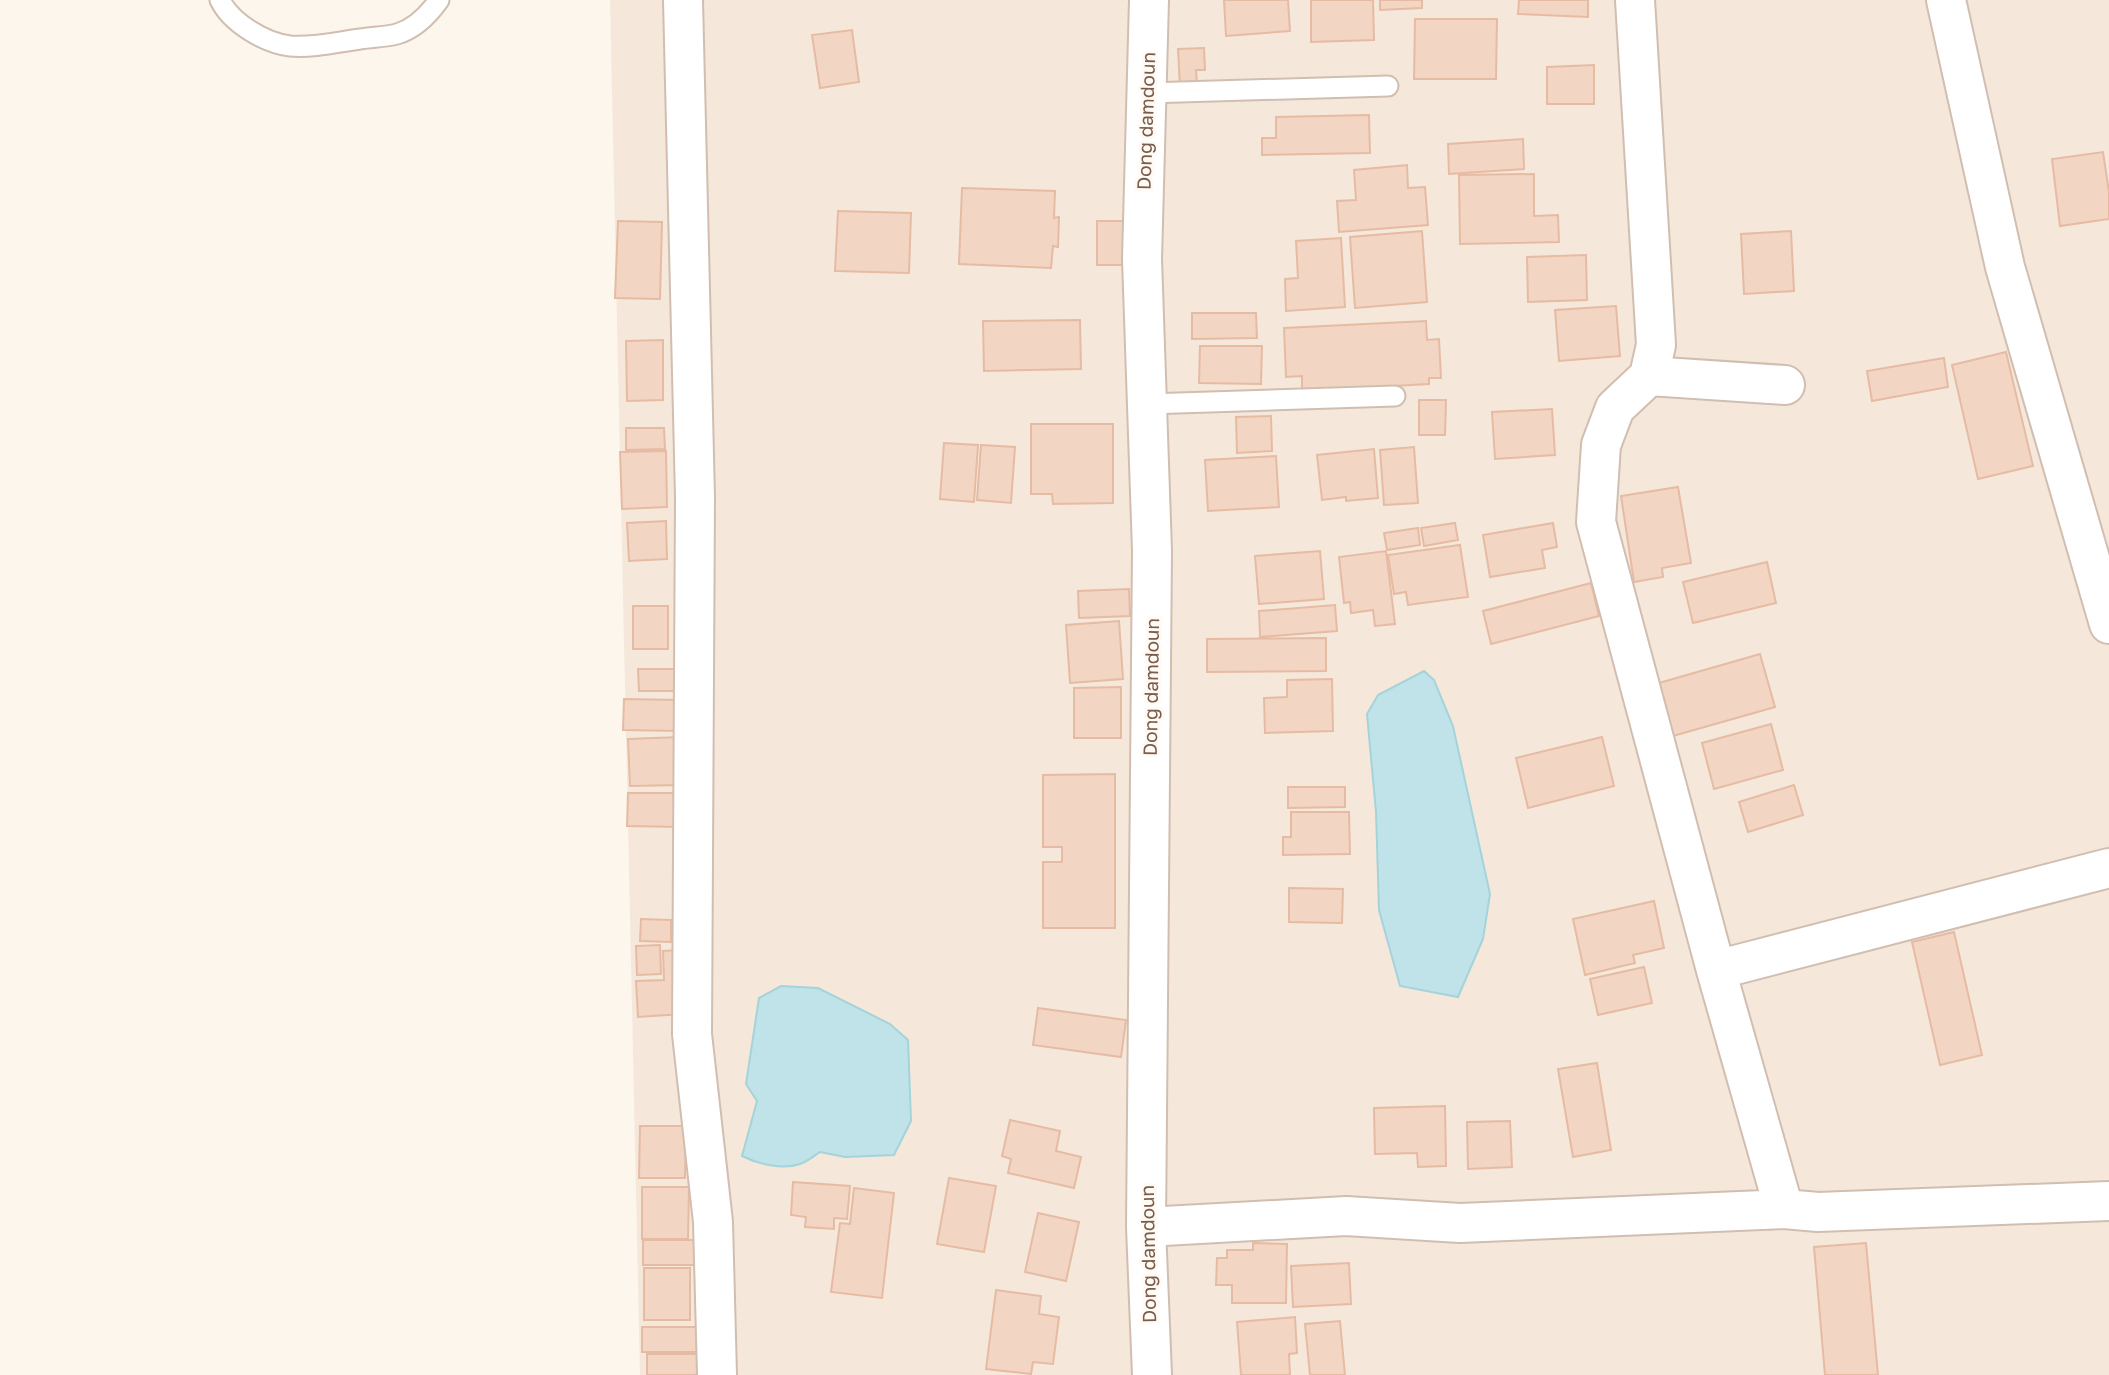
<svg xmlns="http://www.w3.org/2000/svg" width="2109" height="1375" viewBox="0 0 2109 1375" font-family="'Golos Text',sans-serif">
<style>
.residential{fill:#f5e8da}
.water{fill:#bfe3e8;stroke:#a5d3da;stroke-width:2}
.building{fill:#f3d5c3;stroke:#e6bba3;stroke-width:2}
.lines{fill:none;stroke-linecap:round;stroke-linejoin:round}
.service-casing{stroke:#d1beb0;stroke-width:23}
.minor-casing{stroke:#d1beb0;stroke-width:42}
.service{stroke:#fff;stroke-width:19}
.minor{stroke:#fff;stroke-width:38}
.labels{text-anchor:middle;stroke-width:6;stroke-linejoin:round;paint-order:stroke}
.street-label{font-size:19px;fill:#7a5c4d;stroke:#fffaf3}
</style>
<rect width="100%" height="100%" fill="#fdf6ec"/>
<!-- residential -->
<path class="residential" d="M610,0H2109V1375H640Z"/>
<!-- water -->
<path class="water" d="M1424,671L1434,680L1453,726L1490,894L1483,939L1458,997L1400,986L1379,910L1376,812L1367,714L1378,695Z
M781,986L818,988L890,1024L908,1040L911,1121L894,1155L845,1157L820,1152C814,1156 807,1162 800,1164C782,1170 758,1164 742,1156L757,1101L746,1084L759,998Z"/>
<!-- building -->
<path class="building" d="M1224,0H1288L1290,31L1226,36Z
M1311,0H1373L1374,40L1311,42Z
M1380,0H1422V8L1380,10Z
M1519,0H1588V17L1518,14Z
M1415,19H1497L1496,79H1414Z
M852,30L859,82L820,88L812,35Z
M1204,48L1205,70H1196L1197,85L1180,87L1178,49Z
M1594,65V104H1547V67Z
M1369,115L1370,153L1262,155V138H1276V117Z
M1523,139L1524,169L1449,174L1448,144Z
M2103,152L2109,192V219L2060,226L2052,159Z
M1407,165L1408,188L1425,187L1428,225L1339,232L1337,201L1356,200L1354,170Z
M1534,174V216L1558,215L1559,242L1460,244L1459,175Z
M962,188L1055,191L1054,218L1059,217L1058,247L1053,246L1051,268L959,264Z
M838,211L911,213L909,273L835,271Z
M618,221L662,222L660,299L615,298Z
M1097,221H1130V265H1097Z
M1422,231L1427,302L1355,308L1350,237Z
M1791,231L1794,291L1744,294L1741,234Z
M1341,238L1345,307L1286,311L1285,279L1298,278L1296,241Z
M1586,255L1587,300L1528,302L1527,257Z
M1616,306L1620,356L1559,361L1555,310Z
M1192,313H1256L1257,338L1192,339Z
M1080,320L1081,369L984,371L983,321Z
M1426,321L1427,340L1439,339L1441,378H1429V384L1302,391V376L1286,377L1284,328Z
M663,340V400L627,401L626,341Z
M1200,346H1262L1261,384L1199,383Z
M2006,352L2033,466L1978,479L1952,365Z
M1944,358L1948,387L1872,401L1867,371Z
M1419,400H1446L1445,435H1419Z
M1552,409L1555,455L1495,459L1492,412Z
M1271,416L1272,451L1237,453L1236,417Z
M1031,424H1113V503L1053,504L1052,494H1031Z
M626,428H664L665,449L626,450Z
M944,443L978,445L974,502L940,499Z
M981,445L1015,447L1011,503L977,500Z
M1414,447L1418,503L1384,505L1380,450Z
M1374,449L1378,498L1346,501V497L1322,500L1317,455Z
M666,451L667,507L622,509L620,452Z
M1276,456L1279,507L1208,511L1205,460Z
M1678,487L1691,563L1662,568L1663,577L1634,582L1621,496Z
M666,521L667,559L629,561L627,523Z
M1455,523L1458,540L1424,546L1421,528Z
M1553,523L1557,547L1542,550L1545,568L1490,577L1483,535Z
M1418,528L1420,545L1387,550L1384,533Z
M1460,545L1468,597L1408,605L1406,592L1394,594L1388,555Z
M1320,551L1324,599L1259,604L1255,556Z
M1386,551L1395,624L1375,626L1373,610L1351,613L1350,602L1344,603L1339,557Z
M1767,562L1776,603L1693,623L1683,582Z
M1591,583L1599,616L1491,644L1483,611Z
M1129,589L1130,616L1079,618L1078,591Z
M1335,605L1337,631L1260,637L1259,611Z
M633,606H668V649H633Z
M1119,621L1123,679L1070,683L1066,625Z
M1326,638V671L1207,672V639Z
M1760,654L1775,707L1673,736L1659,683Z
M638,669H674V691H639Z
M1332,679L1333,731L1265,733L1264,698L1287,697V680Z
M1121,687V738H1074V688Z
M624,699L681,700V731L623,730Z
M1771,724L1783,770L1714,789L1702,743Z
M680,737L682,785L630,786L628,739Z
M1602,737L1614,786L1528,808L1516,758Z
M1115,774V928H1043V862H1062V847H1043V775Z
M1794,785L1803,815L1748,832L1739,802Z
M1288,787H1345V807L1288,808Z
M628,793H681L680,827L627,826Z
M1291,812H1349L1350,854L1283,855V837H1291Z
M1289,888L1343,889L1342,923L1289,922Z
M1654,901L1664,948L1633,955L1635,963L1585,975L1573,919Z
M641,919L671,920V942L640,941Z
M1954,932L1982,1055L1940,1065L1912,942Z
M660,945L661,974L637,975L636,946Z
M679,950L682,1014L638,1017L636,981L664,980L663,951Z
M1644,967L1652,1003L1598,1015L1590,979Z
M1038,1008L1126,1020L1121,1057L1033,1045Z
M1597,1063L1611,1150L1573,1157L1558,1069Z
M1445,1106L1446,1166L1418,1167L1417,1153L1375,1154L1374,1108Z
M1010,1120L1060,1131L1056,1151L1081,1157L1074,1188L1008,1173L1011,1159L1002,1156Z
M1510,1121L1512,1167L1468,1169L1467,1122Z
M640,1126H686L685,1178H639Z
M949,1178L996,1186L984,1252L937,1244Z
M793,1182L850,1186L847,1219L834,1218V1229L805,1227L806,1217L791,1215Z
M642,1187H689L688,1239H642Z
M854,1188L894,1193L882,1298L831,1292L840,1223L850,1224Z
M1038,1213L1079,1222L1066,1281L1025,1272Z
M643,1240H700L699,1265H643Z
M1253,1243L1287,1244L1286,1303H1232V1285H1216L1217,1258H1227V1250H1253Z
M1866,1243L1878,1375H1825L1814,1247Z
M1349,1263L1351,1304L1293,1307L1291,1266Z
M644,1268H690V1320H644Z
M996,1290L1041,1296L1039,1314L1059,1317L1053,1364L1033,1362L1031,1374L986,1369Z
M1295,1317L1297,1353L1289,1354L1290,1375H1241L1237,1322Z
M1340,1321L1345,1375H1310L1305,1324Z
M642,1327H699V1352H642Z
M647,1354H704V1375H647Z"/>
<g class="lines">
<defs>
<path id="service" d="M220,0C231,23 265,43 290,46C313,48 338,42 360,39C372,37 386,37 397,34C414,29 429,14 439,0
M1147,93L1388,86
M1147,404L1395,396"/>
<path id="minor" d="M683,0L695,497L692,1034L713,1222L717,1375
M1149,0L1142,259L1152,551L1146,1227L1152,1375
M1635,0L1656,345L1649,376L1615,408L1601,445L1596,522L1716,970L1784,1209
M1946,0L2005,267L2109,624
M1649,376L1785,385
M1716,970L2109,868
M1146,1227L1346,1216L1460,1223L1784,1209L1818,1212L2109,1201"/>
</defs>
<!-- service casing -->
<use href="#service" class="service-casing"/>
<!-- minor casing -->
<use href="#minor" class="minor-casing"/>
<!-- service -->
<use href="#service" class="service"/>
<!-- minor -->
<use href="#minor" class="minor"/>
</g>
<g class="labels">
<!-- street labels -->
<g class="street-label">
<text transform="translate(1146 121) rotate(-88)" y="7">Dong damdoun</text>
<text transform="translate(1151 687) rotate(-89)" y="7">Dong damdoun</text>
<text transform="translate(1148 1254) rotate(-91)" y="7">Dong damdoun</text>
</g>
</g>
</svg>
